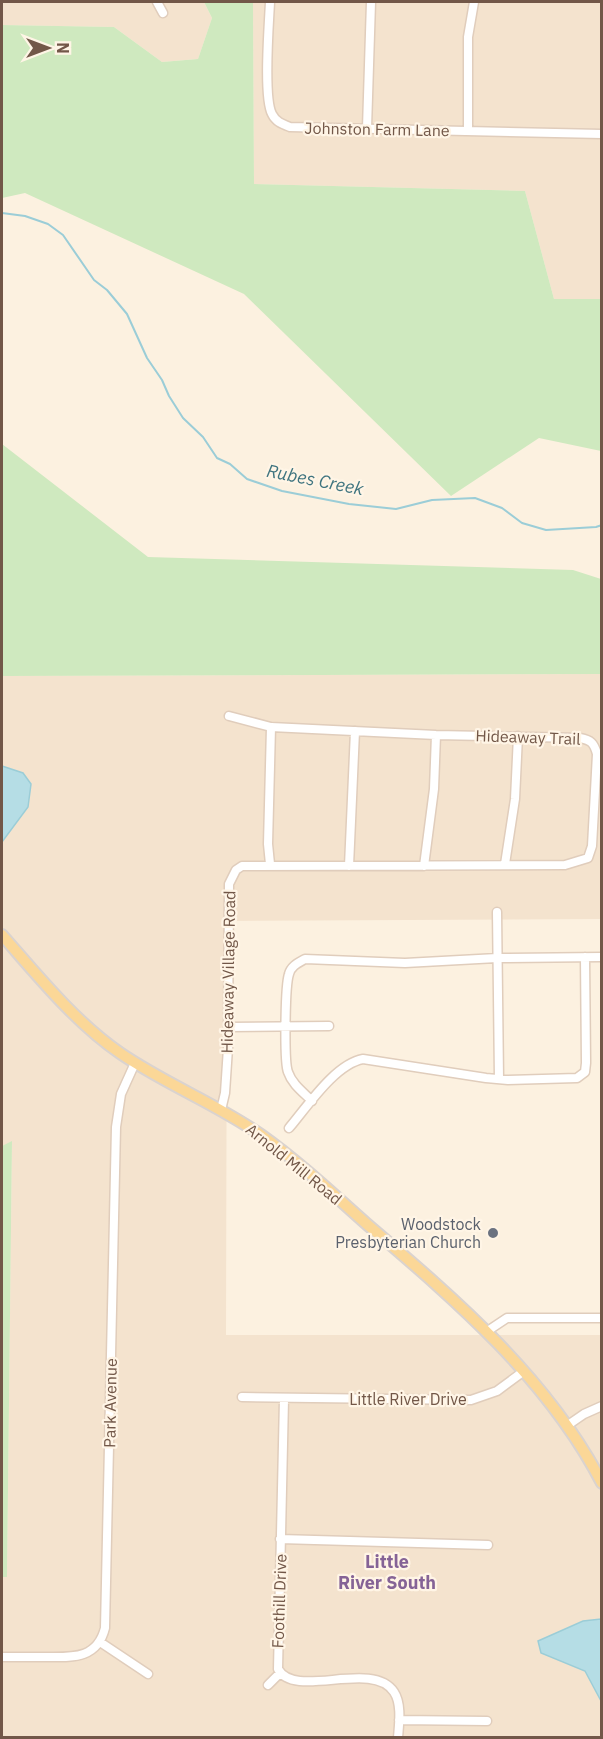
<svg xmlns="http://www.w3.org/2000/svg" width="603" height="1739" viewBox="0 0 603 1739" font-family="'IBM Plex Sans',sans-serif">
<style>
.residential{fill:#f4e3ce}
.green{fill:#cfe9bf}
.water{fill:#b5dde5;stroke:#9bcdd7;stroke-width:1.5}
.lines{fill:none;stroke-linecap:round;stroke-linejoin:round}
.stream{stroke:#9bcdd7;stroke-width:2}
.minor-casing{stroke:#e0cdbc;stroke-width:11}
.major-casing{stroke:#dad3cf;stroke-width:14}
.minor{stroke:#fff;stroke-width:8}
.major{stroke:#fbd797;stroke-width:10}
.worship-dot{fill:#6b7280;stroke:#fff5e6;stroke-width:2}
.labels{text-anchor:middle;stroke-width:4.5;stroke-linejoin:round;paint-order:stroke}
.street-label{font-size:16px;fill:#725748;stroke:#fff5e6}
.worship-label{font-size:16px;fill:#5b616d;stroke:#fff5e6;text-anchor:end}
.water-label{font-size:18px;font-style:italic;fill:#3f747f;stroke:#fff5e6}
.neighbourhood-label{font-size:18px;font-weight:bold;fill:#856396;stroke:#fff5e6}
</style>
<rect width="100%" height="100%" fill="#fcf1e0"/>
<!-- residential -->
<path class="residential" d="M2,2H204L212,18L198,59L162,62L114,27L2,25Z
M253,2H601V299H554L525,191L254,184Z
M601,674V919L227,921L226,1335H601V1737L2,1738V1577L7,1576L12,1142L2,1146V676Z"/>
<!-- green -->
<path class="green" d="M204,2H253L254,184L525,191L554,299H601V451L539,438L451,496L244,294L25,193L2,198V25L114,27L162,62L198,59L212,18Z
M2,444L148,557L573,570L601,579V674L2,676Z
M12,1141L7,1577H2V1146Z"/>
<!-- water -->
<path class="water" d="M2,766L23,773L31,784L28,807L2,842Z
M601,1619L602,1620L601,1701L585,1671L541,1653L538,1641L583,1621Z"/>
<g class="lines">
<!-- stream -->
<path class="stream" d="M2,213L25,216L48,224L63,235L94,280L107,290L127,314L147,358L162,380L169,396L183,418L203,437L217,458L230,464L247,479L282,491L349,504L396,509L432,500L475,498L502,508L522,523L546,530L596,527L602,525"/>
<defs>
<path id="minor" d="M157,2L163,13
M270,2C269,24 263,97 272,114C276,122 282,124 290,127L602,134
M367,128L371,2
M468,131V37L474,2
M270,864L268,844L271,727
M505,864L515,799L518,736
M349,866L355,731
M424,866L434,789L436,735
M497,912L499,1079
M228,1027L329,1026
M312,1101C303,1092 292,1084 288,1072C284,1062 285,986 289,974C291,966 298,963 305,959L405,963L497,958L602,957
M221,1110L225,1093L228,1048L229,884L236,870L242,866L565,865L588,858L592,846L597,754C594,743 591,740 580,738L436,735L271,727L229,716
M289,1128C307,1107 335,1064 363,1059L486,1078L508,1080L577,1078L585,1072L586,1063L585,957
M486,1332L507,1318H602
M242,1397L471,1400L497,1391L524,1371
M284,1399L278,1669C295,1700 372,1659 394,1692C402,1704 399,1724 398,1738
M568,1425L584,1414L602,1406
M280,1539L488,1545
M100,1642L148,1674
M2,1657C16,1657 30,1657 44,1657C71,1657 97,1660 105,1628L116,1127L121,1094L135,1063
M268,1685L280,1673
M399,1720L487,1721"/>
<path id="major" d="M2,935C38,976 75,1022 120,1053C165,1084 217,1104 261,1135C299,1162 334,1195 369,1226C457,1301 548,1379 602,1483"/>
</defs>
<!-- minor casing -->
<use href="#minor" class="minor-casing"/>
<!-- major casing -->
<use href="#major" class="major-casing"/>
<!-- minor -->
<use href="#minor" class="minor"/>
<!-- major -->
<use href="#major" class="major"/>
</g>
<!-- markers -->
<circle class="worship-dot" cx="493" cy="1233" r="6"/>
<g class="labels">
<!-- street labels -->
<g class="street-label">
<text transform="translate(377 129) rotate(1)" y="6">Johnston Farm Lane</text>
<text transform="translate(528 737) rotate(2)" y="6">Hideaway Trail</text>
<text transform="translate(228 972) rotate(-89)" y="6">Hideaway Village Road</text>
<text transform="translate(294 1164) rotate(39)" y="6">Arnold Mill Road</text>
<text x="408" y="1405">Little River Drive</text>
<text transform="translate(110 1403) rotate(-89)" y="6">Park Avenue</text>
<text transform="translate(279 1601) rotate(-88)" y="6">Foothill Drive</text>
</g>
<!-- worship labels -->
<g class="worship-label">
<text x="481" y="1230">Woodstock<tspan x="481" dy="18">Presbyterian Church</tspan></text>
</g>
<!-- water labels -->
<g class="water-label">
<text transform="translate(315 480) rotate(11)" y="6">Rubes Creek</text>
</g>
<!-- neighbourhood labels -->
<g class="neighbourhood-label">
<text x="387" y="1568">Little<tspan x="387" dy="21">River South</tspan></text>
</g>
</g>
<!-- border -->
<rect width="603" height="1739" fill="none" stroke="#725748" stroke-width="6"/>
<!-- north arrow -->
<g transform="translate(48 48) rotate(90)" stroke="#fff5e6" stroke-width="4.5" paint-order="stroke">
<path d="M0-4.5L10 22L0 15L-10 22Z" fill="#725748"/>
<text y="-9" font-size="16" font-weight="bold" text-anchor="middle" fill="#725748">N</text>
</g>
</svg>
